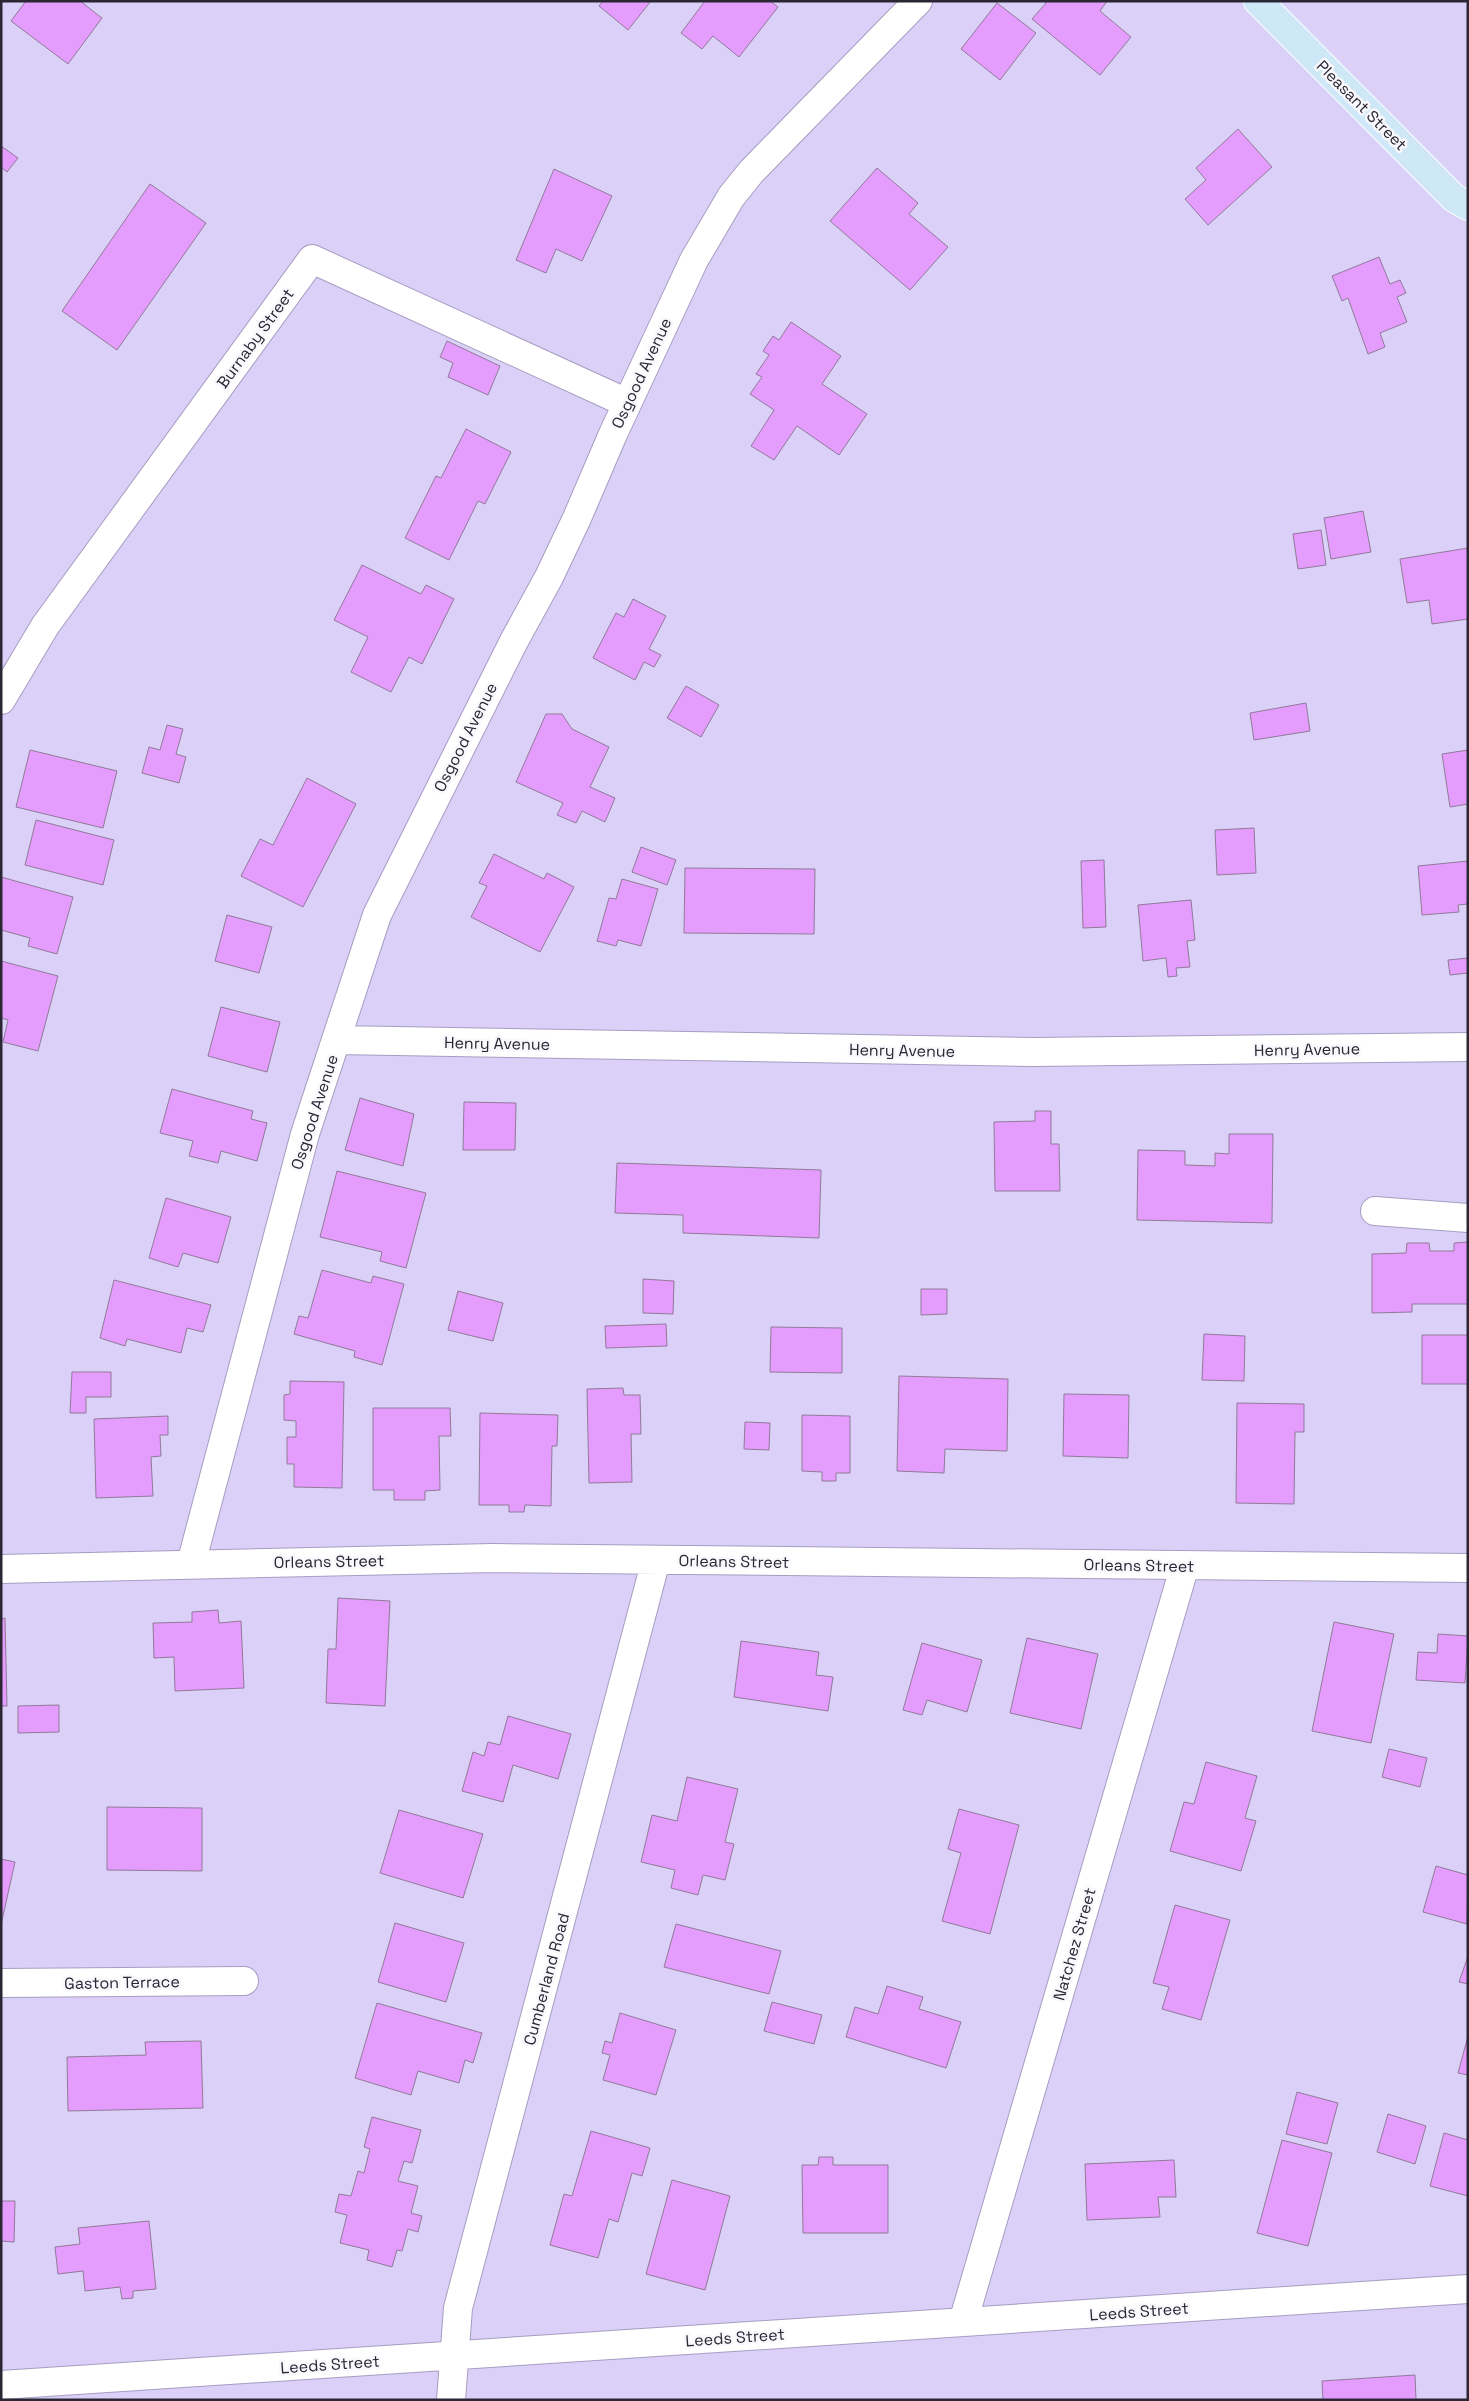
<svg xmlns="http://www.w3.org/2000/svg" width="1469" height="2401" viewBox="0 0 1469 2401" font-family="'Space Grotesk',sans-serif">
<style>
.building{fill:#e49cfd;stroke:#917a99}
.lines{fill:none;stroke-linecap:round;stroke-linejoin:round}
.minor-casing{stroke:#a69dc1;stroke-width:30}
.major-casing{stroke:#fff;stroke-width:30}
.minor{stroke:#fff;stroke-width:28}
.major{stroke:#cee8f8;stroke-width:28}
.labels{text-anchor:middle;stroke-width:5;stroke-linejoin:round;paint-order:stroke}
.street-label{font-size:16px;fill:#2a2634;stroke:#f9f8fc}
</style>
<rect width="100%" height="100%" fill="#dbd1f8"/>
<!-- building -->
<path class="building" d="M26,1H80L102,18L68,64L11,21Z
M603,1H651L628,30L599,6Z
M705,1H770L778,7L739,57L713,36L702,49L681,33Z
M1044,1H1107L1100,11L1131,37L1100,75L1032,19L1046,3Z
M997,3L1036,33L1000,80L961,49Z
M1238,129L1272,167L1208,225L1185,199L1206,180L1196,168Z
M1,146L18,158L7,172L1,167Z
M877,168L918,203L909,214L948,247L910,290L830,221Z
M554,169L612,196L582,261L556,249L546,273L516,260Z
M150,184L206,223L117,350L62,311Z
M1379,257L1390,284L1400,280L1406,293L1397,297L1407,322L1380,333L1385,347L1368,354L1348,298L1342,301L1332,276Z
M791,322L841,356L822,384L867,414L839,455L797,426L774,460L751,446L774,410L750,394L762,377L756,374L769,355L763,351L773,336L779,340Z
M447,341L500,366L488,395L448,377L453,363L440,357Z
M466,429L511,452L485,504L478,501L449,560L405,538L436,476L441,478Z
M1363,511L1371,552L1331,559L1324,518Z
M1321,530L1326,565L1298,569L1293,534Z
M1468,548V619L1432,624L1429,600L1407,603L1400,559Z
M362,565L421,594L426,585L454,599L422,664L409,657L391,692L351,672L368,637L334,620Z
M633,599L666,616L649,649L661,655L654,667L644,662L635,680L593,658L616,613L624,617Z
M686,686L719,705L701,737L667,718Z
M1306,703L1310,731L1254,740L1250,713Z
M546,714H562L572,729L609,747L590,787L615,798L605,822L582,811L576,823L557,815L563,803L516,782Z
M167,725L183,729L176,754L186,757L179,783L142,773L149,747L160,750Z
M30,750L117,771L103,828L16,807Z
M1468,750V804L1450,807L1442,754Z
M307,778L356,804L303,907L241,876L260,839L273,845Z
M36,820L114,840L103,885L25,865Z
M1254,828L1256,873L1217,875L1215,830Z
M641,847L676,860L667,885L632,872Z
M494,854L544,879L547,873L574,887L540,952L471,917L487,886L479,883Z
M1104,860L1106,927L1083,928L1081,861Z
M1468,861V904L1458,905L1459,912L1422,915L1418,866Z
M685,868L815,869L814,934L684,933Z
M1,877L73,897L57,954L28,946L30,938L1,930Z
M622,879L658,889L641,946L618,940L616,946L597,941L609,898L616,899Z
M1191,900L1195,940L1187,941L1190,967L1176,968L1177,976L1168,977L1166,958L1143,961L1138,905Z
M227,915L272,927L259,973L215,961Z
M1468,958V973L1450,975L1448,960Z
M1,961L58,976L38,1051L3,1042L8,1020L1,1018Z
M221,1007L280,1022L267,1072L208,1056Z
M172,1089L253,1111L251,1119L267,1123L257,1161L221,1151L218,1163L189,1156L193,1141L160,1133Z
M360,1098L414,1114L403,1166L345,1150Z
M464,1102L516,1103L515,1150H463Z
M1035,1111H1051V1144H1059L1060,1191H995L994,1122L1035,1121Z
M1229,1134H1273L1272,1223L1137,1220L1138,1150L1185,1151V1165L1215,1166V1153L1229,1154Z
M617,1163L821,1170L819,1238L683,1233V1215L615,1213Z
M337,1171L426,1193L406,1268L380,1261L382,1252L320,1237Z
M166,1198L231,1217L218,1263L183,1253L178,1267L149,1258Z
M1468,1242V1304H1412V1312L1372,1313V1254L1406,1253L1407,1243H1429L1430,1251H1454V1243Z
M322,1270L371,1283L373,1276L404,1284L382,1365L354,1357L355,1351L294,1334L299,1316L308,1318Z
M643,1279L674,1281L673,1314L643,1313Z
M114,1280L211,1305L203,1332L187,1328L181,1353L127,1339L125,1346L100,1338Z
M921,1289H947V1314L921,1315Z
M458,1291L503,1303L493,1341L448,1330Z
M666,1324L667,1346L606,1348L605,1326Z
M771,1327L842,1328V1373L770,1372Z
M1204,1334L1245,1336L1244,1381L1202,1380Z
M1422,1335H1468V1384H1422Z
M72,1372H111V1397H86V1413H70Z
M899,1376L1008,1379L1007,1451L945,1449L944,1473L897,1471Z
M290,1381L344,1382L342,1488L294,1487V1464H287V1437H296V1421L284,1420V1395L290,1394Z
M623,1388L624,1395H640L641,1434H631L632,1482L589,1483L587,1389Z
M1064,1394L1129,1395L1128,1458L1063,1456Z
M1237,1403L1304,1404V1432H1295L1294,1504L1236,1503Z
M373,1408H450L451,1436H439L440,1490L425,1491V1500H394V1490H373Z
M480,1413L558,1415L557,1446H552L551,1506L525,1505L524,1512H509V1505H479Z
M802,1415L850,1416V1473H836V1481H822V1472L802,1471Z
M168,1416V1435H160L161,1456L151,1457L153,1496L96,1498L94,1419Z
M745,1422L770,1423L769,1450L744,1449Z
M338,1598L390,1601L385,1706L326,1703L328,1649H336Z
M218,1610L219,1623L241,1621L244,1688L175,1691L174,1657L154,1658L153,1623L192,1622V1612Z
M5,1618L7,1706H1V1619Z
M1334,1622L1394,1634L1371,1743L1312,1731Z
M1438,1634L1468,1636L1465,1683L1416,1680L1418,1652L1437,1653Z
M1027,1638L1098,1654L1081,1729L1010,1713Z
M741,1641L819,1652L816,1675L833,1677L828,1711L734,1697Z
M922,1643L982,1660L967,1712L927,1700L922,1715L903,1710Z
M59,1705V1732L18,1733V1706Z
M508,1716L571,1734L558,1779L513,1765L503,1802L462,1791L473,1752L484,1756L488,1742L500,1745Z
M1389,1749L1427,1758L1420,1787L1382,1777Z
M1206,1762L1257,1776L1245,1818L1256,1821L1241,1871L1170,1851L1184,1802L1194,1804Z
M687,1777L738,1789L725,1842L734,1844L725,1880L703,1875L698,1895L671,1888L675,1870L641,1862L652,1815L677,1821Z
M107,1807L202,1808V1871L107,1870Z
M959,1809L1019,1825L990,1934L942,1921L961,1853L948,1849Z
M399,1810L483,1834L463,1898L380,1873Z
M1,1859L15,1862L1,1925Z
M1436,1866L1468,1875L1467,1924L1423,1912Z
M1175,1905L1230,1920L1201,2020L1162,2009L1169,1987L1153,1983Z
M395,1923L464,1943L446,2002L378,1982Z
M676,1924L781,1951L769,1994L664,1967Z
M1468,1956V1984L1459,1982Z
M887,1986L923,1997L919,2009L961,2022L946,2068L846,2037L855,2007L878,2014Z
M772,2002L822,2015L814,2044L764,2031Z
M377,2003L482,2033L473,2063L465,2060L459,2083L418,2071L411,2095L355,2078Z
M620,2013L676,2030L656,2095L603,2080L610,2055L602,2053L605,2041L612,2043Z
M1468,2036V2075L1458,2073Z
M201,2041L203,2108L68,2111L67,2057L146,2055L145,2042Z
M1297,2092L1338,2103L1327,2144L1286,2134Z
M1388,2114L1426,2126L1415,2164L1377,2152Z
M372,2117L421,2130L412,2163L404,2161L398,2181L418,2186L411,2213L422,2216L418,2232L408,2229L402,2251L397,2250L392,2267L367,2260L369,2250L340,2243L347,2215L335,2212L339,2194L351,2196L358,2171L364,2173L370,2149L364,2147Z
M591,2131L650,2148L642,2176L632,2173L618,2222L609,2219L598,2258L550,2245L564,2194L572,2196Z
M1444,2133L1468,2140V2196L1430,2186Z
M1282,2140L1332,2153L1308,2246L1257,2233Z
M819,2157H833V2165H888V2233H803L802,2165H818Z
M1174,2160L1176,2197H1158L1160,2217L1087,2220L1085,2164Z
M672,2180L730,2196L705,2290L646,2274Z
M1,2201H15L14,2242L1,2241Z
M149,2221L156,2289L133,2291V2298L122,2299L120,2287L85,2291L83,2271L58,2274L55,2247L80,2244L78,2228Z
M1415,2375L1416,2400H1323L1322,2381Z"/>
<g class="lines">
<defs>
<path id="minor" d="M1,700L45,626L312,259L627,403
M337,1040L1033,1052L1468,1047
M1375,1211L1468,1218
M191,1564L305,1134L377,915L514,641L549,577L577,518L613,434L694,260L731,197L751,172L918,1
M1,1569L493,1558L1468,1568
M1,1983L244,1981
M963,2322L1185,1565
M1,2385L1468,2289
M451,2400L458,2308L656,1560"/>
<path id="major" d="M1258,1L1454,198L1468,206"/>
</defs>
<!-- minor casing -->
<use href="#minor" class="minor-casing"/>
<!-- major casing -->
<use href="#major" class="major-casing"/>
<!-- minor -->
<use href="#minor" class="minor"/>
<!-- major -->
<use href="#major" class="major"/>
</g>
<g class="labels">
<!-- street labels -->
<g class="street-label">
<text transform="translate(1362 105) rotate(45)" y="6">Pleasant Street</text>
<text transform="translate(255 338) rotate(-54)" y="6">Burnaby Street</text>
<text transform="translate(641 373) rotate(-65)" y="6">Osgood Avenue</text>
<text transform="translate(465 737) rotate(-63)" y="6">Osgood Avenue</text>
<text transform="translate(497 1043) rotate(1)" y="6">Henry Avenue</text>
<text transform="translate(1307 1049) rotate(-1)" y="6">Henry Avenue</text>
<text transform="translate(902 1050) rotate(1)" y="6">Henry Avenue</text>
<text transform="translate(314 1112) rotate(-72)" y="6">Osgood Avenue</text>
<text transform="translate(329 1561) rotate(-1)" y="6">Orleans Street</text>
<text transform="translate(734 1561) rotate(1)" y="6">Orleans Street</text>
<text transform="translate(1139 1565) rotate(1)" y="6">Orleans Street</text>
<text transform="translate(1074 1944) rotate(-74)" y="6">Natchez Street</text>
<text transform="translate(546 1979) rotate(-75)" y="6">Cumberland Road</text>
<text transform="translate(122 1982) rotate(-1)" y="6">Gaston Terrace</text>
<text transform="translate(1139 2311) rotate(-4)" y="6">Leeds Street</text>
<text transform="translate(735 2337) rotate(-4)" y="6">Leeds Street</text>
<text transform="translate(330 2364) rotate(-4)" y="6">Leeds Street</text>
</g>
</g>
<!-- border -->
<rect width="1469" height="2401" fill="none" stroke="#2a2634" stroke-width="5"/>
</svg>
